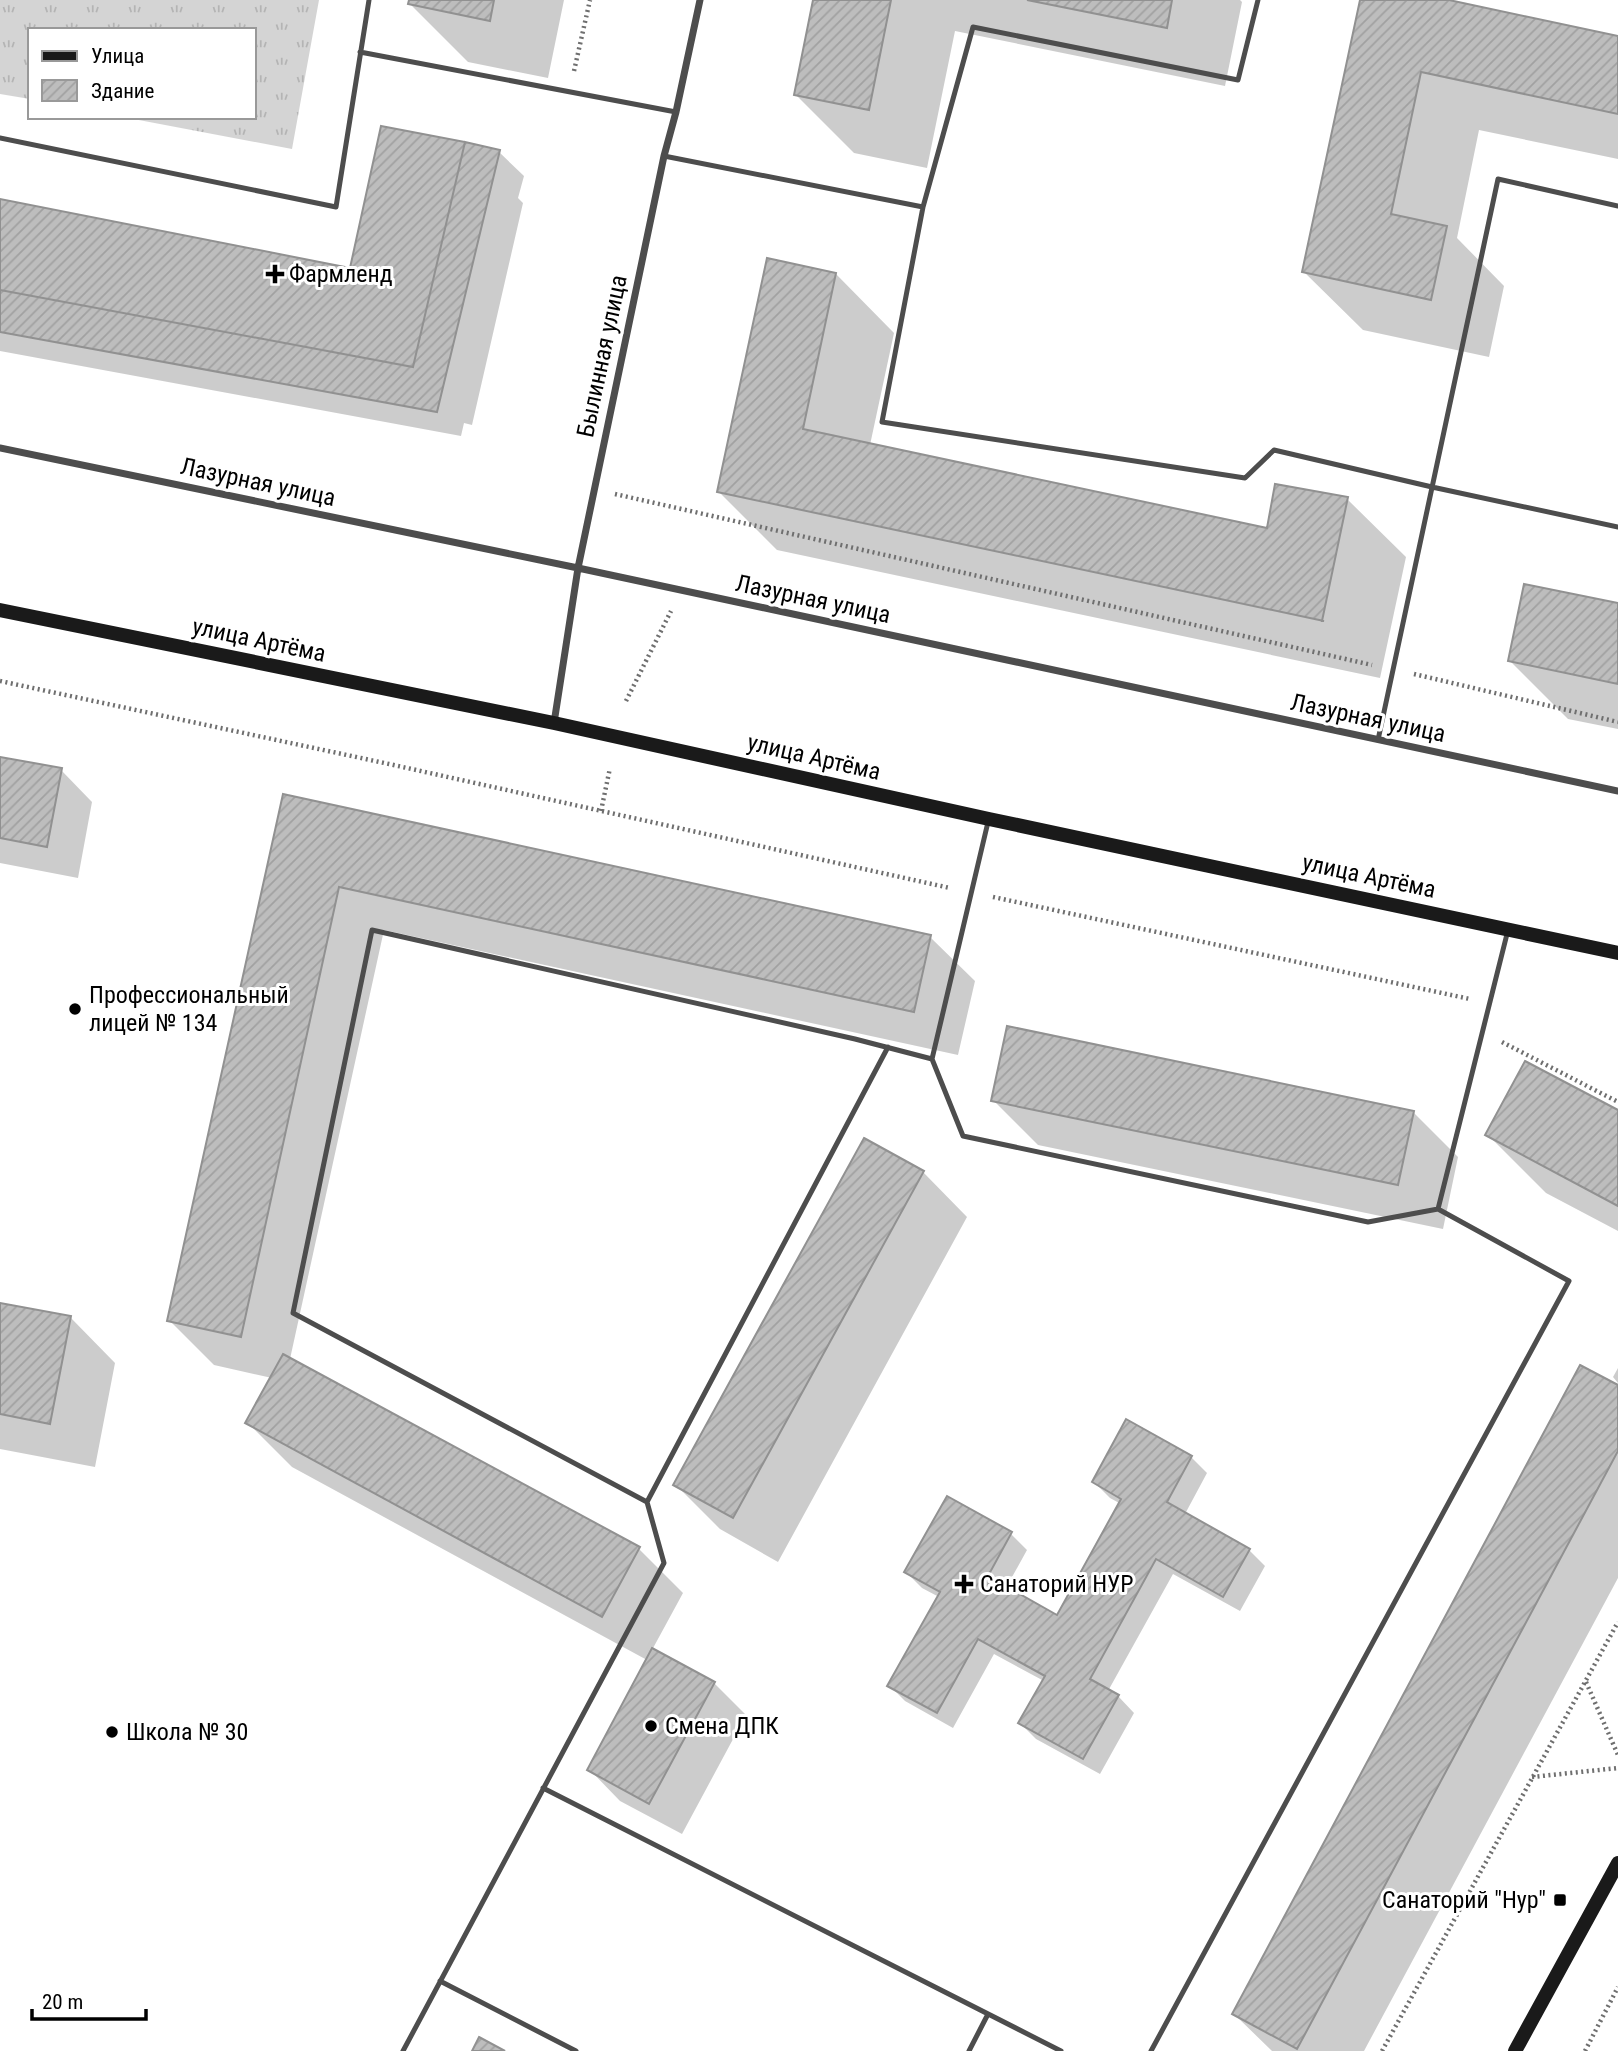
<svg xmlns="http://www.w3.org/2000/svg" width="1618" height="2051" viewBox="0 0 1618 2051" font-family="'Roboto Condensed',sans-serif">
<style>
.grass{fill:url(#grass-tufts)}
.shadow{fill:#0003}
.building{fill:url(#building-hatch);stroke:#919191;stroke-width:2}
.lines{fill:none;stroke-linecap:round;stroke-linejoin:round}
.path{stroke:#6f6f6f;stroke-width:4.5;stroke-dasharray:2 3.5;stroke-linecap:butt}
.lane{stroke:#4d4d4d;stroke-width:5}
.street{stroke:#4d4d4d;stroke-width:7}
.secondary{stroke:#1a1a1a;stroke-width:14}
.poi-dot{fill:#000;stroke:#fff;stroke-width:2.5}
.labels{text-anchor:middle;stroke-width:6;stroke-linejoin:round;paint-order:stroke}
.poi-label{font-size:24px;fill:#000;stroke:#fff;text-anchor:start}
.street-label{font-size:24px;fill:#000;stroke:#fff}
</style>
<defs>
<pattern id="grass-tufts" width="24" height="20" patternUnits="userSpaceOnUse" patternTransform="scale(1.75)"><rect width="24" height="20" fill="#d4d4d4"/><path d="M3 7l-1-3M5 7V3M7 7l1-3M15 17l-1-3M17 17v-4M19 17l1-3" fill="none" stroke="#b4b4b4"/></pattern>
<pattern id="building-hatch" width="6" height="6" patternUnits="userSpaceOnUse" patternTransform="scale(1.75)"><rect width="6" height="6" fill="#bdbdbd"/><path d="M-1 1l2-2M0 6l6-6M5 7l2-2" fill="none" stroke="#a1a1a1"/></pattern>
</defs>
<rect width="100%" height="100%" fill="#fff"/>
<!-- grass -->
<path class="grass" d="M0,0H319L292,149L123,117H254V30H30V99L0,94Z"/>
<!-- shadow -->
<path class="shadow" d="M410,0H564L548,78L468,62L410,4Z
M815,0H1240L1242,2L1225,86L955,31L927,168L854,153L796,95Z
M1362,0H1441L1618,38V159L1479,130L1457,238L1504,286L1489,357L1363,330L1304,272Z
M499,152L524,176L518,198L523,203L472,425L464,423L461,436L0,351V201L351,270Z
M836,274L894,333L870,445L1269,530L1347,499L1406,557L1380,678L777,550L719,492Z
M1618,605V729L1568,719L1510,661Z
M0,758L61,770L92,802L78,878L0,863Z
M284,796L930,937L975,981L958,1055L384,930L290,1359L639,1549L683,1593L652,1650L714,1683L746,1715L682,1834L620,1801L589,1769L647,1660L292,1467L247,1422L272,1378L214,1365L169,1320Z
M993,1100L1413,1112L1458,1157L1443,1229L1038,1145Z
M1618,1112V1231L1546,1193L1487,1134Z
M923,1172L967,1217L778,1562L720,1529L676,1485Z
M0,1305L71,1318L115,1363L95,1467L0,1449Z
M1618,1368V1383L1613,1377Z
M1618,1387V1578L1364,2051H1272L1234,2014Z
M1191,1457L1207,1473L1185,1514L1249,1550L1265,1566L1240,1611L1173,1574L1108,1691L1118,1696L1134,1713L1100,1774L1036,1739L1020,1723L1044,1681L994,1654L953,1728L905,1701L889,1685L939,1597L922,1588L906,1572L947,1498L1011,1534L1027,1550L1006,1588L1058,1617L1121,1504L1110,1498L1094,1482Z"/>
<!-- building -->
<path class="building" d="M409,0H494L490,21L408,4Z
M813,0H891L869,110L794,95Z
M1027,0H1172L1167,28Z
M1360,0H1449L1618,36V114L1421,72L1391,214L1447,226L1431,300L1302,272Z
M381,126L465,142L413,367L0,290V199L350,268Z
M465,142L500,150L437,412L0,332V290L413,367Z
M767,258L836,273L803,429L1267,528L1275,484L1348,497L1322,621H1324L717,492Z
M1524,584L1618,603V684L1508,661Z
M0,757L62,768L47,847L0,838Z
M283,794L931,935L914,1012L339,887L241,1337L167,1321Z
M1007,1026L1414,1111L1398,1185L991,1101Z
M1525,1061L1618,1110V1206L1485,1135Z
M864,1138L924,1171L733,1518L673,1485Z
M0,1303L71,1316L50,1424L0,1414Z
M283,1354L640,1547L602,1617L245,1423Z
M1580,1365L1618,1385V1451L1297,2049L1232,2014Z
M1126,1419L1192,1456L1167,1502L1250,1549L1223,1597L1156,1559L1090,1679L1119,1695L1083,1759L1018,1723L1045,1676L978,1639L937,1713L887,1686L940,1592L904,1572L947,1496L1012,1532L988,1576L1057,1615L1121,1499L1092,1482Z
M652,1648L715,1682L649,1804L587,1770Z
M479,2037L505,2051H472Z"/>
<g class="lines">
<!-- path -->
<path class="path" d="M574,71L590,0
M615,494L1372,665
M1414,674L1618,722
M0,681L389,764L950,888
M626,701L671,611
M601,811L610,768
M993,897L1470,999
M1502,1042L1618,1102
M1586,1682L1618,1755
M1532,1777L1618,1768
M1382,2051L1618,1622
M1585,2051L1618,1987"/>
<!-- lane -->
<path class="lane" d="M360,52L676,112
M0,138L336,207L369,0
M664,156L923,207L973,27L1238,80L1258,0
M923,207L882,422L1245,478L1274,450L1432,487L1618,527
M1378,740L1498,179L1618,206
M932,1059L988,822
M647,1502L888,1047
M543,1788L1061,2051
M440,1981L576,2051
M403,2051L664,1563L647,1502L293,1313L372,930L855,1039L932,1059L963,1136L1368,1222L1438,1209
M969,2051L988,2014
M1151,2051L1569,1281L1438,1209L1508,930"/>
<!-- street -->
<path class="street" d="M0,448L578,568L1618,791
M554,723L578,568L664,156L676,112L700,0"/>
<!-- secondary -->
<path class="secondary" d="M0,610L554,723L989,819L1618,953
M1515,2051L1618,1863"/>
</g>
<!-- markers -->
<g class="poi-dot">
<path d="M271.5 263.5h7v7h7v7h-7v7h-7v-7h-7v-7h7z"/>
<circle cx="75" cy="1009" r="7"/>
<path d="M960.5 1573.5h7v7h7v7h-7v7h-7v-7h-7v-7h7z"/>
<circle cx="651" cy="1726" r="7"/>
<circle cx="112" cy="1732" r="7"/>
<rect x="1553" y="1893" width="14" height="14" rx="3.5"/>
</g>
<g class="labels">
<!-- poi labels -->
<g class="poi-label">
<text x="289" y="282">Фармленд</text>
<text x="89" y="1003">Профессиональный<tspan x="89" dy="28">лицей № 134</tspan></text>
<text x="980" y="1592">Санаторий НУР</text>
<text x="665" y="1734">Смена ДПК</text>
<text x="126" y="1740">Школа № 30</text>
<text x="1546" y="1908" text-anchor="end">Санаторий "Нур"</text>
</g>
<!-- street labels -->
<g class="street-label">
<text transform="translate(602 356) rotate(-78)" y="8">Былинная улица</text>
<text transform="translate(258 482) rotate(12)" y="8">Лазурная улица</text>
<text transform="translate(813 599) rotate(12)" y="8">Лазурная улица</text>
<text transform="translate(259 640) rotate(12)" y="8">улица Артёма</text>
<text transform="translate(1368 718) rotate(12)" y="8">Лазурная улица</text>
<text transform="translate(814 757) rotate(13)" y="8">улица Артёма</text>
<text transform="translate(1369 876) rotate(12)" y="8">улица Артёма</text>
</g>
</g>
<!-- legend -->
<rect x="28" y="28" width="228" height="91" fill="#ffffff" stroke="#999999" stroke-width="2"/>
<rect x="42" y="51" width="35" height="10" fill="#1a1a1a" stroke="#999999" stroke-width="2"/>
<text x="91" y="63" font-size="21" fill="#000000">Улица</text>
<rect x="42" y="80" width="35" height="21" fill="url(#building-hatch)" stroke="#999999" stroke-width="2"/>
<text x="91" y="98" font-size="21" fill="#000000">Здание</text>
<!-- scale -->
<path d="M32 2009v10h114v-10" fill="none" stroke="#000000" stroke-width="3.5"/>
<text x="42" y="2009" font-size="21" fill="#000000" stroke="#ffffff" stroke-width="5" paint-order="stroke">20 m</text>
</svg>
